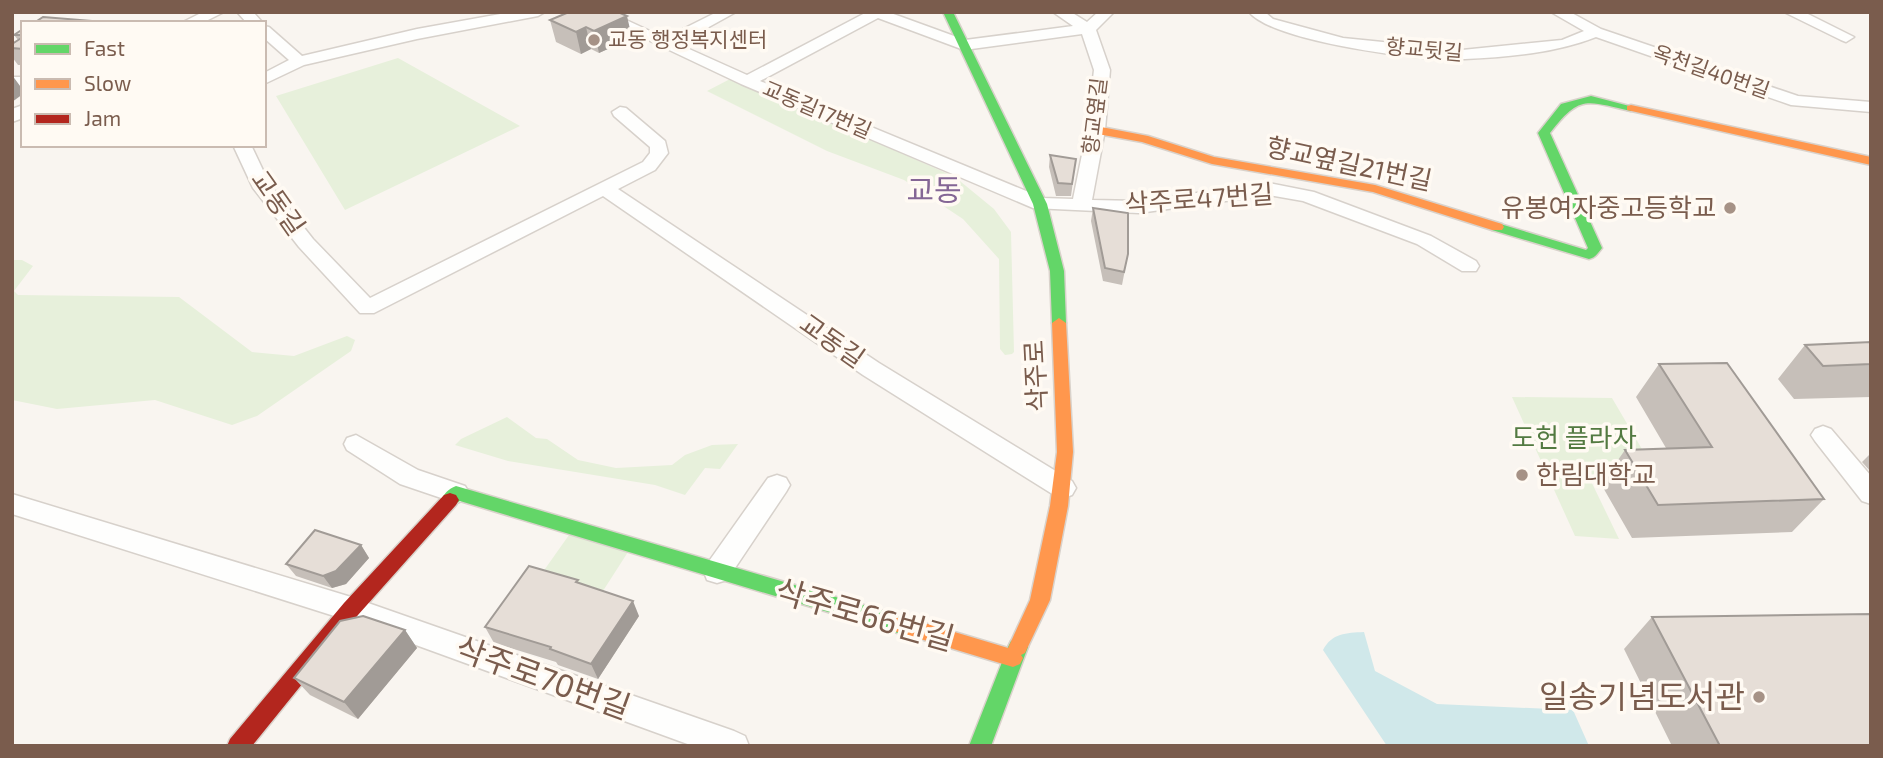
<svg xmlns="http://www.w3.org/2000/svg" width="1883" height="758" viewBox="0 0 1883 758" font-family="'Exo 2','Noto Sans KR',sans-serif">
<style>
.green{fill:#e7f0db}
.water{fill:#d0e8ea}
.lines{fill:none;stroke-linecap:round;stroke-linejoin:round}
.street-casing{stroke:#d7d1cb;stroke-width:3}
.fast-casing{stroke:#d9d2cb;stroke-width:3}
.slow-casing{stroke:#d9d2cb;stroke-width:3}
.jam-casing{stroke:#d9d2cb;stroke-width:3}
.street{fill:#fefefd;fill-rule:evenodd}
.fast{fill:#63d668;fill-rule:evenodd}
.slow{fill:#ff974d;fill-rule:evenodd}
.jam{fill:#b3261e;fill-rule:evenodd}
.wall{fill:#c6bfb9}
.shaded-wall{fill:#a19b96}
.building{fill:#e6ded7;stroke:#a19b96;stroke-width:2}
.poi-dot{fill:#a69286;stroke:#fffaf3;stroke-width:2.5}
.labels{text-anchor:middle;stroke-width:7;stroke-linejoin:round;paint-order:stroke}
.far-poi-label{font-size:21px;fill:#7a5c4d;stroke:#fffaf3;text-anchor:start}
.far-street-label{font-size:21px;fill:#7a5c4d;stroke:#fffaf3}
.street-label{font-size:26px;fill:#7a5c4d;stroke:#fffaf3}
.poi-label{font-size:26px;fill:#7a5c4d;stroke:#fffaf3;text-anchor:end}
.park-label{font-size:26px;fill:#537a41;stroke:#fffaf3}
.quarter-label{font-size:30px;fill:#846695;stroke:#fffaf3}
.near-street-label{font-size:32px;fill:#7a5c4d;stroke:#fffaf3}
.near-poi-label{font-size:32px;fill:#7a5c4d;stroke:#fffaf3;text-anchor:end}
</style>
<rect width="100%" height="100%" fill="#f9f5f0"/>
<!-- green -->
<path class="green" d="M398,58L520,126L345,210L276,96Z
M732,78L955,177L994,209L1011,232L1014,352L1012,354L1005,355L1000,349L999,259L963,219L904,180L827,151L707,91Z
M12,260H22L33,266L14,291L18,295L179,297L252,352L294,356L347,336L355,340L351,351L257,416L232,425L155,400L57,409L12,400Z
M1512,397L1612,398L1656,473L1588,475L1619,539L1575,536Z
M507,417L536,438L547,439L578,460L616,468L672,465L685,455L712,445L738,444L720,469L705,468L685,495L655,485L508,461L455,445L461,439Z
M569,535L628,552L601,594L540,576Z"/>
<!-- water -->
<path class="water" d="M1364,632L1375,671L1437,704L1573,710L1589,746H1387L1323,650C1332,633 1346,633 1364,632Z"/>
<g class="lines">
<defs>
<path id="street" d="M203,12H224L202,23H181Z
M237,12H253L263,23H247Z
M512,12H545L538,16L417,39L304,65L264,84V73L289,60L264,38V26L269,27L302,56L417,29Z
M589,12H609L665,38L717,12H736L678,44L747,75L867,12H888L965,40L1073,26L1053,12H1071L1087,22L1098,12H1114L1096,30L1110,70L1105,130L1092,200L1139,201L1269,183L1314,192L1431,236L1476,261L1479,266L1476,271H1462L1417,244L1303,201L1269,195L1139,213L1033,208L741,84ZM878,18L964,50L1082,34L1094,70L1087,130L1073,199L1043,198L760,81Z
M1249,12H1265L1273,19L1343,38L1462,50L1562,40L1584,31L1551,12H1570L1601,29L1798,96L1871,102V112L1791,105L1596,37C1555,53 1509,57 1465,59C1424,62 1274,42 1249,12Z
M1784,12H1804L1854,37L1846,42L1841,40Z
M12,77H23V87H12Z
M23,105V118L12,122V109Z
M620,107L626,108L665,141L668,153L655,170L618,189L879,363L1072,481L1076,488L1072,495L1063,498L1054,495L863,375L603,196L374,313H360L299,247L253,188L233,145H251L269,183L313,239L370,298L643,162L650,153V147L614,116L612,112Z
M1823,426L1831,429L1871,476V504L1862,501L1815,441L1811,435L1815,429Z
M356,435L418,470L465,486L469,493L465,500L456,503L400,484L347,450L344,444L347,438Z
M777,475L786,478L790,485L786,492L727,580L717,583L707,580L704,572L707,564L768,478Z
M12,494L351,597L734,731L745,736L749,746H693L350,621L12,514Z"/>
<path id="fast" d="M943,12H953L1047,204L1064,271L1066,323L1064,327H1054L1052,323L1050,271L1033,204Z
M1591,96L1637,108L1631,111C1586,101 1580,94 1550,133L1602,248C1598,253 1595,258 1589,259L1492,230V224L1497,223L1586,250L1588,248L1538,133L1561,104Z
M456,486L901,616L908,619L911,625L908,631L901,634L460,501L450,507L444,505L441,500C445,493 448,489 456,486Z
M1018,638L1025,641L1028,647L991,746H969L1008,647L1011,641Z"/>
<path id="slow" d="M1631,105L1871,157V165L1627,110V106Z
M1096,126L1148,136L1214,157L1375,185L1502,224L1504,227L1502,230H1492L1373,192L1212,164L1142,142L1092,133L1090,130Z
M1059,318L1066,323L1073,452L1068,506L1050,600L1025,653L1021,655L1023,658L1020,664L1013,667L894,631L891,625L894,619L901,616L1008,648L1030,600L1050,506L1057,452L1052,323Z"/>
<path id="jam" d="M450,493L456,495L459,500L456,505L358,615L252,746H227L230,739L344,603L444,495Z"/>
</defs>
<!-- street casing -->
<use href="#street" class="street-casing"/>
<!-- fast casing -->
<use href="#fast" class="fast-casing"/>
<!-- slow casing -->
<use href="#slow" class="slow-casing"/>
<!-- jam casing -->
<use href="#jam" class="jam-casing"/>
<!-- street -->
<use href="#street" class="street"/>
<!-- fast -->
<use href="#fast" class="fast"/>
<!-- slow -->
<use href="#slow" class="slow"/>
<!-- jam -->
<use href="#jam" class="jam"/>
</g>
<!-- wall -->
<path class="wall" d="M550,20L632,38L599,53L591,49L581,54L556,42Z
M23,29V65H18L12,57V44L18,40L14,35Z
M1050,155L1076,159L1071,196H1056L1049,167Z
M1093,208L1128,254L1122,285L1103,281L1091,221Z
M1871,342V397L1794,399L1778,379L1805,345Z
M1659,364L1824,499L1792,532L1632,538L1601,484L1625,450L1666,448L1636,397Z
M1871,453V472L1862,462Z
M361,545L369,558L346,584L332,588L296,576L286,564Z
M639,616L598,679L558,665L556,662L494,643L485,627Z
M1652,617L1871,746H1672L1624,649Z
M405,630L417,648L358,719L310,695L294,678Z"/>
<!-- shaded-wall -->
<path class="shaded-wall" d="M627,16L632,38L599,53L594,31Z
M586,27L591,49L581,54L576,32Z
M12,75L23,90V94L12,102Z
M361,545L369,558L346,584L332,588L323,576Z
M633,601L639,616L598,679L591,664Z
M405,630L417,648L358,719L344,702Z"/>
<!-- building -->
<path class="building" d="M569,12H618L627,16L594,31L586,27L576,32L550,20Z
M43,17L93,21L91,23H34Z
M23,29V35H14Z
M23,37V49L12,48V44Z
M1050,155L1076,159L1072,184L1058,183Z
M1093,208L1128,213V254L1124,272L1105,268Z
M1871,342V364L1823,366L1805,345Z
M1727,363L1824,499L1658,505L1625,450L1712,447L1659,364Z
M315,530L361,545L336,571L323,576L286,564Z
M529,566L578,580L576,582L633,601L591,664L550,649L551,647L485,627Z
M1871,614V746H1720L1652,617Z
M363,616L405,630L344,702L294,678L340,621Z"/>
<!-- markers -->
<g class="poi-dot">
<circle cx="594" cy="40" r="7"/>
<circle cx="1730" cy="208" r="7"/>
<circle cx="1522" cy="475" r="7"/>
<circle cx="1759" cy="697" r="7"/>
</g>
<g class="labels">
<!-- far-poi labels -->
<g class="far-poi-label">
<text x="608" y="47">교동 행정복지센터</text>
</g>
<!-- far-street labels -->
<g class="far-street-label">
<text transform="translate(1424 50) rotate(5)" y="7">향교뒷길</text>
<text transform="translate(1711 72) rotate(19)" y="7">옥천길40번길</text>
<text transform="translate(817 110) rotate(23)" y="7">교동길17번길</text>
<text transform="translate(1095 116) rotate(-83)" y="7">향교옆길</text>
</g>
<!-- street labels -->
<g class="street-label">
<text transform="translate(1349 164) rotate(12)" y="9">향교옆길21번길</text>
<text transform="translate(1199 199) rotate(-4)" y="9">삭주로47번길</text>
<text transform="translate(278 203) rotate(55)" y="9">교동길</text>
<text transform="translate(832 341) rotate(35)" y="9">교동길</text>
<text transform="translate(1036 376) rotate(-93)" y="9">삭주로</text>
</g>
<!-- poi labels -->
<g class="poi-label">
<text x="1716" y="217">유봉여자중고등학교</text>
<text x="1536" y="484" text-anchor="start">한림대학교</text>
</g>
<!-- park labels -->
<g class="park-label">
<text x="1574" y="447">도헌 플라자</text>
</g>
<!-- quarter labels -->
<g class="quarter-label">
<text x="934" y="201">교동</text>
</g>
<!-- near-street labels -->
<g class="near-street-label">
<text transform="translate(865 615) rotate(16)" y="11">삭주로66번길</text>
<text transform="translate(543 678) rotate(20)" y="11">삭주로70번길</text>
</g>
<!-- near-poi labels -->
<g class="near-poi-label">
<text x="1745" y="708">일송기념도서관</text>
</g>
</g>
<!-- border -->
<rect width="1883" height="758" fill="none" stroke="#7a5c4d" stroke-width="28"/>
<!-- legend -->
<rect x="21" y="21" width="245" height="126" fill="#fffaf3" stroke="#cabbb1" stroke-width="2"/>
<rect x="35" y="44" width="35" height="10" fill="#63d668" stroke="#cabbb1" stroke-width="2"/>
<text x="84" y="56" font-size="21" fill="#7a5c4d">Fast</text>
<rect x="35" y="79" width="35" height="10" fill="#ff974d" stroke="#cabbb1" stroke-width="2"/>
<text x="84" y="91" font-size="21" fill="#7a5c4d">Slow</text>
<rect x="35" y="114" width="35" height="10" fill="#b3261e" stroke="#cabbb1" stroke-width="2"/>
<text x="84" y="126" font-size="21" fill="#7a5c4d">Jam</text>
</svg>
